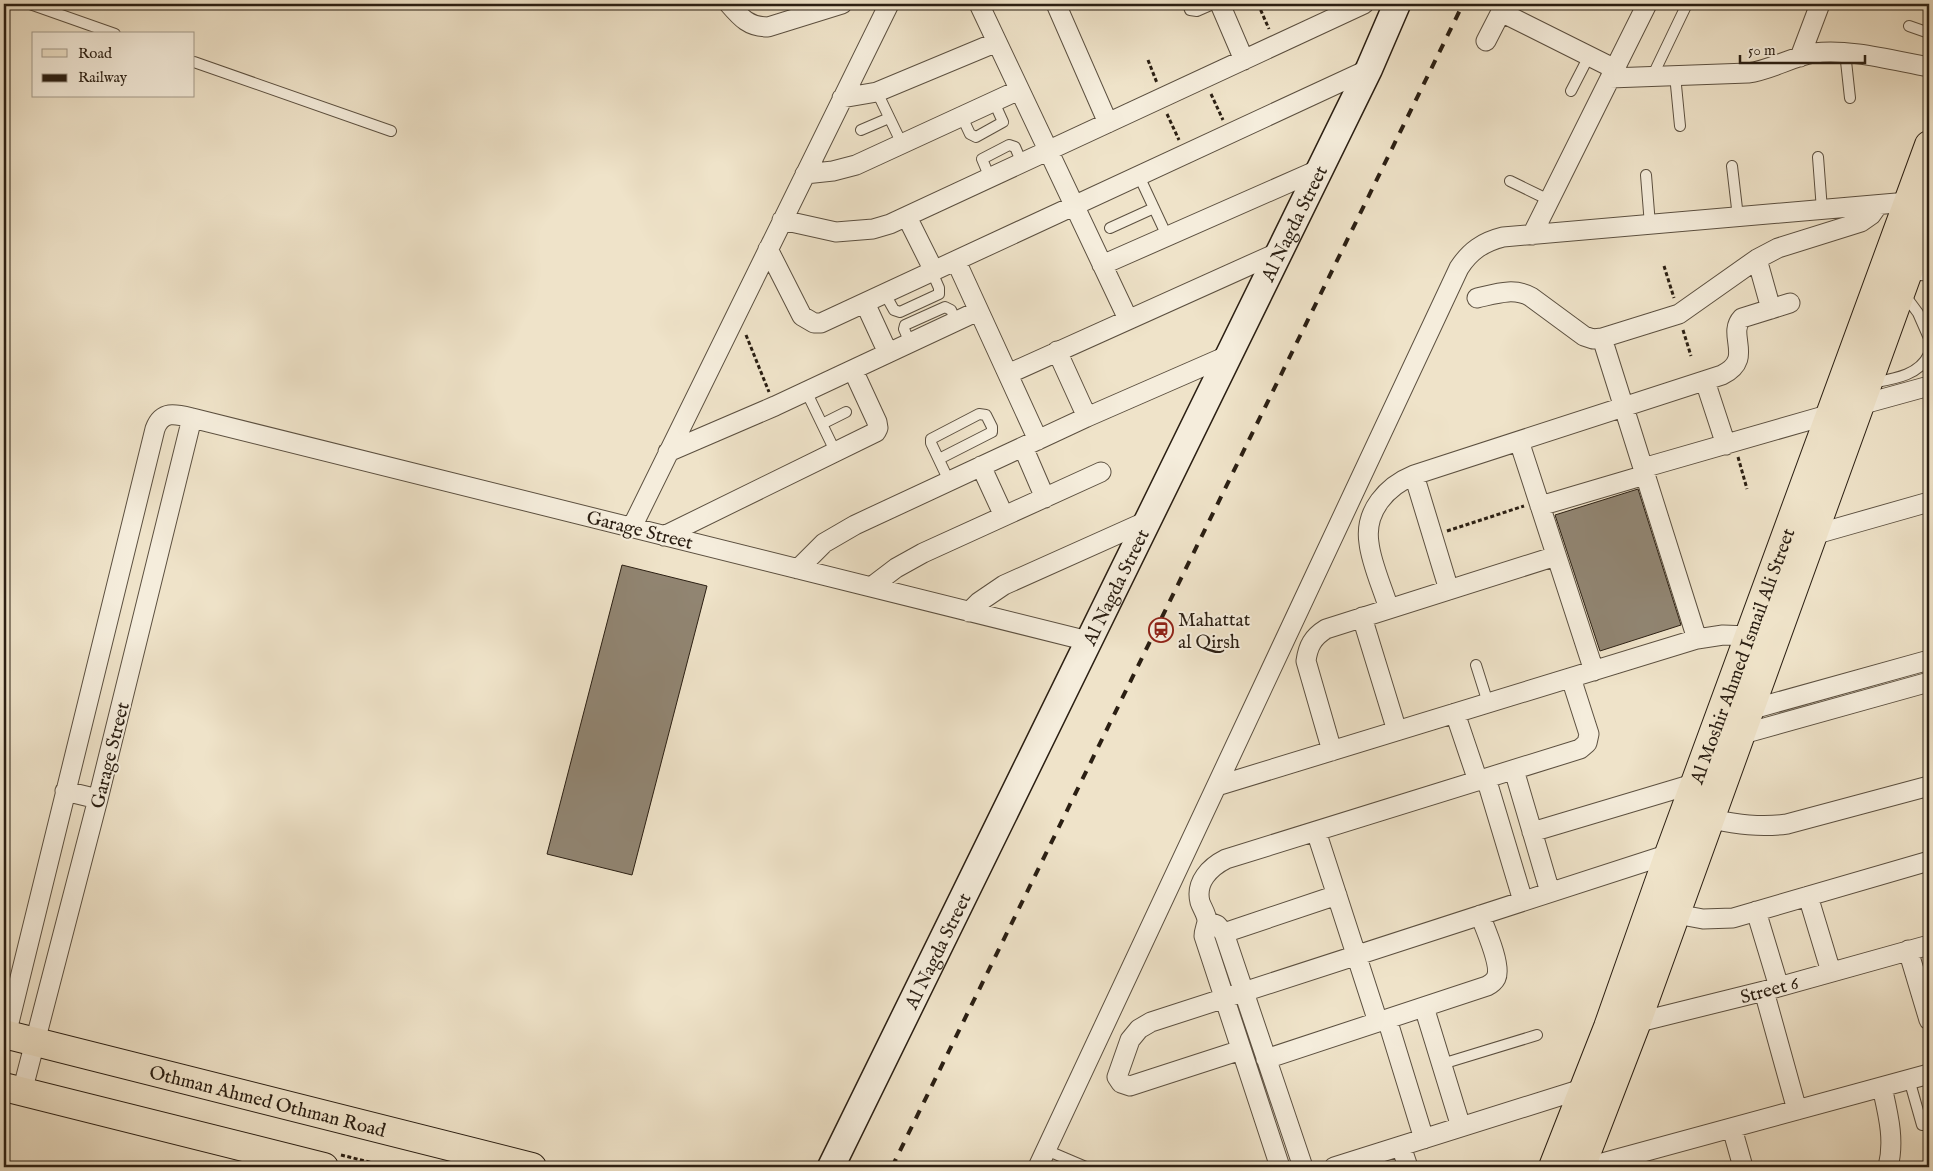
<svg xmlns="http://www.w3.org/2000/svg" width="1933" height="1171" viewBox="0 0 1933 1171" font-family="'IM FELL English',serif">
<style>
.building{fill:#918572;stroke:#2b1f13}
.lines{fill:none;stroke-linecap:round;stroke-linejoin:round}
.lane-casing{stroke:#5c5040;stroke-width:12}
.street-casing{stroke:#5c5040;stroke-width:21}
.secondary-casing{stroke:#2b1f13;stroke-width:29}
.primary-casing{stroke:#2b1f13;stroke-width:30}
.path{stroke:#2b1f13;stroke-width:3;stroke-dasharray:4 2.5;stroke-linecap:butt}
.lane{stroke:#f5eddc;stroke-width:10}
.street{stroke:#f5eddc;stroke-width:19}
.secondary{stroke:#f5eddc;stroke-width:26}
.primary{stroke:#efe3c9;stroke-width:28}
.rail{stroke:#2b1f13;stroke-width:4;stroke-dasharray:9 9;stroke-linecap:butt}
.labels{text-anchor:middle;stroke-width:4;stroke-linejoin:round;paint-order:stroke}
.street-label{font-size:19px;fill:#2b1f13;stroke:#f5eddc}
.poi-label{font-size:19px;fill:#2b1f13;stroke:#f5eddc;text-anchor:start}
</style>
<rect width="100%" height="100%" fill="#efe3c9"/>
<filter id="stains"><feTurbulence type="fractalNoise" baseFrequency=".004" numOctaves="4"/><feColorMatrix values="0 0 0 0 .2 0 0 0 0 .09 0 0 0 0 .02 0 0 0 .5 -.17"/></filter>
<radialGradient id="worn" r=".72"><stop offset=".6" stop-color="#630" stop-opacity="0"/><stop offset="1" stop-color="#630" stop-opacity=".3"/></radialGradient>
<!-- building -->
<path class="building" d="M1638,489L1681,625L1600,651L1555,515Z
M622,565L707,586L632,875L547,854Z"/>
<g class="lines">
<defs>
<path id="lane" d="M30,4L115,34
M1188,4L1190,10L1197,11L1213,4
M1909,26L1929,33
M1845,52L1850,98
M194,62L391,131
M1675,75L1680,126
M1652,77L1687,4
M1571,91L1589,56
M877,92L902,144
M962,117L970,134L976,137L1003,122L994,102
M861,130L889,118
M1818,157L1822,210
M1732,166L1738,217
M1646,175L1650,225
M1139,176L1167,236
M990,178L982,159L1009,145L1015,147L1022,163
M1510,181L1549,200
M1110,228L1154,208
M885,294L894,310L900,312L939,294V288L932,272
M1904,294L1918,313L1929,338
M910,343L904,329L905,325L945,307L951,310L956,321
M1871,383C1893,379 1919,376 1929,354
M806,391L836,453
M822,424L846,412
M939,459L992,432V427L986,415L979,414L931,439V443L949,481
M1476,665L1488,703
M1442,1064L1537,1035
M1909,1079L1922,1125
M1046,1150L1086,1167"/>
<path id="street" d="M729,4C741,18 749,27 768,27L842,4
M979,4L1128,319
M1056,4L1108,123
M1220,4L1244,60
M1501,12L1615,69
M1486,41L1505,4
M1800,57L1820,4
M1610,78L1748,73C1771,70 1791,57 1814,53C1848,48 1895,61 1929,67
M842,98L877,92L997,42
M805,174L833,171L856,165L1019,90
M907,217L934,271
M782,220L836,232L873,229L890,224L1364,4
M1532,235L1647,4
M768,249L802,316L814,323H821L1369,69
M1757,259L1771,309
M956,261L1038,440
M1102,265L1320,169
M1909,270L1929,271
M1477,298C1495,294 1514,287 1531,297L1584,336L1593,339L1602,338L1679,314L1757,259L1778,248L1861,222L1871,215L1878,205
M865,303L888,353
M1602,338L1697,639
M1057,351L1087,417
M1008,374L1279,252
M1705,381L1726,445
M1860,405L1929,386
M1519,441L1594,671
M1023,447L1045,498
M668,452L775,406L978,311
M981,466L1004,516
M1643,468L1831,414
M1414,475L1449,590
M1540,506L1645,475
M632,527L889,4
M1813,535L1929,502
M664,536L876,432L878,428L877,422L853,370
M798,569L824,543L855,525L1087,417L1229,355
M871,587L896,568L923,553L1101,472
M1389,609C1383,589 1371,563 1369,543C1364,511 1387,486 1414,475L1722,375C1755,359 1726,335 1742,318L1790,303
M969,612L979,602L1004,585L1147,521
M1362,617L1397,731
M1742,712L1929,660
M1455,713L1478,781
M1732,737L1929,682
M1332,751L1306,661C1308,646 1313,637 1326,629L1556,556
M1514,770L1550,892
M1486,778L1523,901
M1217,786L1697,639L1723,635L1750,636
M65,791L98,799
M1710,819C1737,824 1760,828 1787,824L1929,786
M1316,831L1378,1022
M1532,832L1696,783
M1808,896L1831,972
M1756,911L1779,987
M1676,914L1703,919L1733,918L1929,861
M1207,921L1217,925L1224,933L1303,1167
M1224,933L1337,895
M1908,950L1929,1020
M1764,991L1797,1110
M1424,1007L1461,1127
M1387,1019L1424,1139
M1627,1025L1764,991L1929,945
M4,1043L155,429C162,410 176,414 192,418L1088,641
M1241,1050L1130,1086L1121,1083L1117,1077L1130,1040L1139,1029L1151,1022L1669,854
M1266,1059L1487,986C1491,984 1494,982 1496,978C1502,966 1485,928 1480,915
M1882,1087C1888,1114 1895,1140 1888,1167
M22,1092L98,799L192,418
M1732,1128L1743,1167
M1401,1146L1408,1167
M1038,1167L1459,268C1470,251 1483,242 1503,237L1908,202L1918,205
M1280,1167L1204,936C1204,930 1207,925 1207,921C1207,915 1202,908 1200,902C1195,882 1210,867 1226,859L1580,749L1587,743L1589,734L1571,678
M1334,1167L1585,1088
M1588,1167L1929,1074"/>
<g id="secondary">
<path id="s1" d="M831,1167L1369,69L1397,4"/>
</g>
<g id="primary">
<path id="s2" d="M4,1034L532,1167"/>
<path d="M4,1087L324,1167"/>
<path id="s3" d="M1553,1167L1608,1027L1669,854L1929,145"/>
<path d="M1581,1167L1636,1024L1929,214"/>
</g>
</defs>
<!-- lane casing -->
<use href="#lane" class="lane-casing"/>
<!-- street casing -->
<use href="#street" class="street-casing"/>
<!-- secondary casing -->
<use href="#secondary" class="secondary-casing"/>
<!-- primary casing -->
<use href="#primary" class="primary-casing"/>
<!-- path -->
<path class="path" d="M1258,4L1269,29
M1148,60L1157,83
M1211,94L1223,120
M1167,114L1179,140
M1664,266L1674,298
M1683,330L1691,356
M746,335L769,392
M1738,457L1747,489
M1447,531L1524,506
M341,1155L389,1167"/>
<!-- lane -->
<use href="#lane" class="lane"/>
<!-- street -->
<use href="#street" class="street"/>
<!-- secondary -->
<use href="#secondary" class="secondary"/>
<!-- primary -->
<use href="#primary" class="primary"/>
<!-- rail -->
<path class="rail" d="M892,1167L1463,4"/>
</g>
<!-- icons -->
<defs>
<symbol id="station-ring" viewBox="-11 -11 22 22"><circle r="9.5" fill="#f5eddc" stroke="#8f2418" stroke-width="1.5"/><path d="M-3-6H3Q5-6 5-4V2Q5 4 3 4L4.5 6H3L1.5 4h-3L-3 6H-4.5L-3 4Q-5 4-5 2V-4Q-5-6-3-6ZM-3.5-4v3h7v-3ZM-3.5 1v1.5H-2V1ZM2 1v1.5H3.5V1Z" fill="#8f2418"/></symbol>
</defs>
<g fill-rule="evenodd">
<use href="#station-ring" x="1147" y="616" width="28" height="28"/>
</g>
<g class="labels">
<!-- street labels -->
<g class="street-label">
<text dy="7" stroke="none"><textPath href="#s1" startOffset="1051">Al Nagda Street</textPath></text>
<text transform="translate(640 529) rotate(14)" y="7">Garage Street</text>
<text dy="7" stroke="none"><textPath href="#s1" startOffset="646">Al Nagda Street</textPath></text>
<text dy="7" stroke="none"><textPath href="#s3" startOffset="545">Al Moshir Ahmed Ismail Ali Street</textPath></text>
<text transform="translate(109 755) rotate(-76)" y="7">Garage Street</text>
<text dy="7" stroke="none"><textPath href="#s1" startOffset="241">Al Nagda Street</textPath></text>
<text transform="translate(1769 989) rotate(-15)" y="7">Street 6</text>
<text dy="7" stroke="none"><textPath href="#s2" startOffset="272">Othman Ahmed Othman Road</textPath></text>
</g>
<!-- poi labels -->
<g class="poi-label">
<text x="1178" y="626">Mahattat<tspan x="1178" dy="22">al Qirsh</tspan></text>
</g>
</g>
<!-- margin -->
<rect width="1933" height="1171" fill="none" stroke="#efe3c9" stroke-width="20"/>
<rect x="5" y="5" width="1923" height="1161" fill="none" stroke="#2b1f13" stroke-width="2.5"/>
<rect x="10" y="10" width="1913" height="1151" fill="none" stroke="#2b1f13"/>
<!-- legend -->
<rect x="32" y="32" width="162" height="65" fill="#f5eddc" stroke="#a49b8c"/>
<rect x="42" y="49" width="25" height="8" fill="#efe3c9" stroke="#a49b8c"/>
<text x="78" y="58" font-size="15" fill="#2b1f13">Road</text>
<rect x="42" y="74" width="25" height="8" fill="#2b1f13" stroke="#a49b8c"/>
<text x="78" y="82" font-size="15" fill="#2b1f13">Railway</text>
<!-- scale -->
<path d="M1740 55v8h125v-8" fill="none" stroke="#2b1f13" stroke-width="2.5"/>
<text x="1748" y="55" font-size="15" fill="#2b1f13" stroke="#f5eddc" stroke-width="4" paint-order="stroke">50 m</text>
<rect width="100%" height="100%" filter="url(#stains)"/>
<rect width="100%" height="100%" fill="url(#worn)"/>
</svg>
